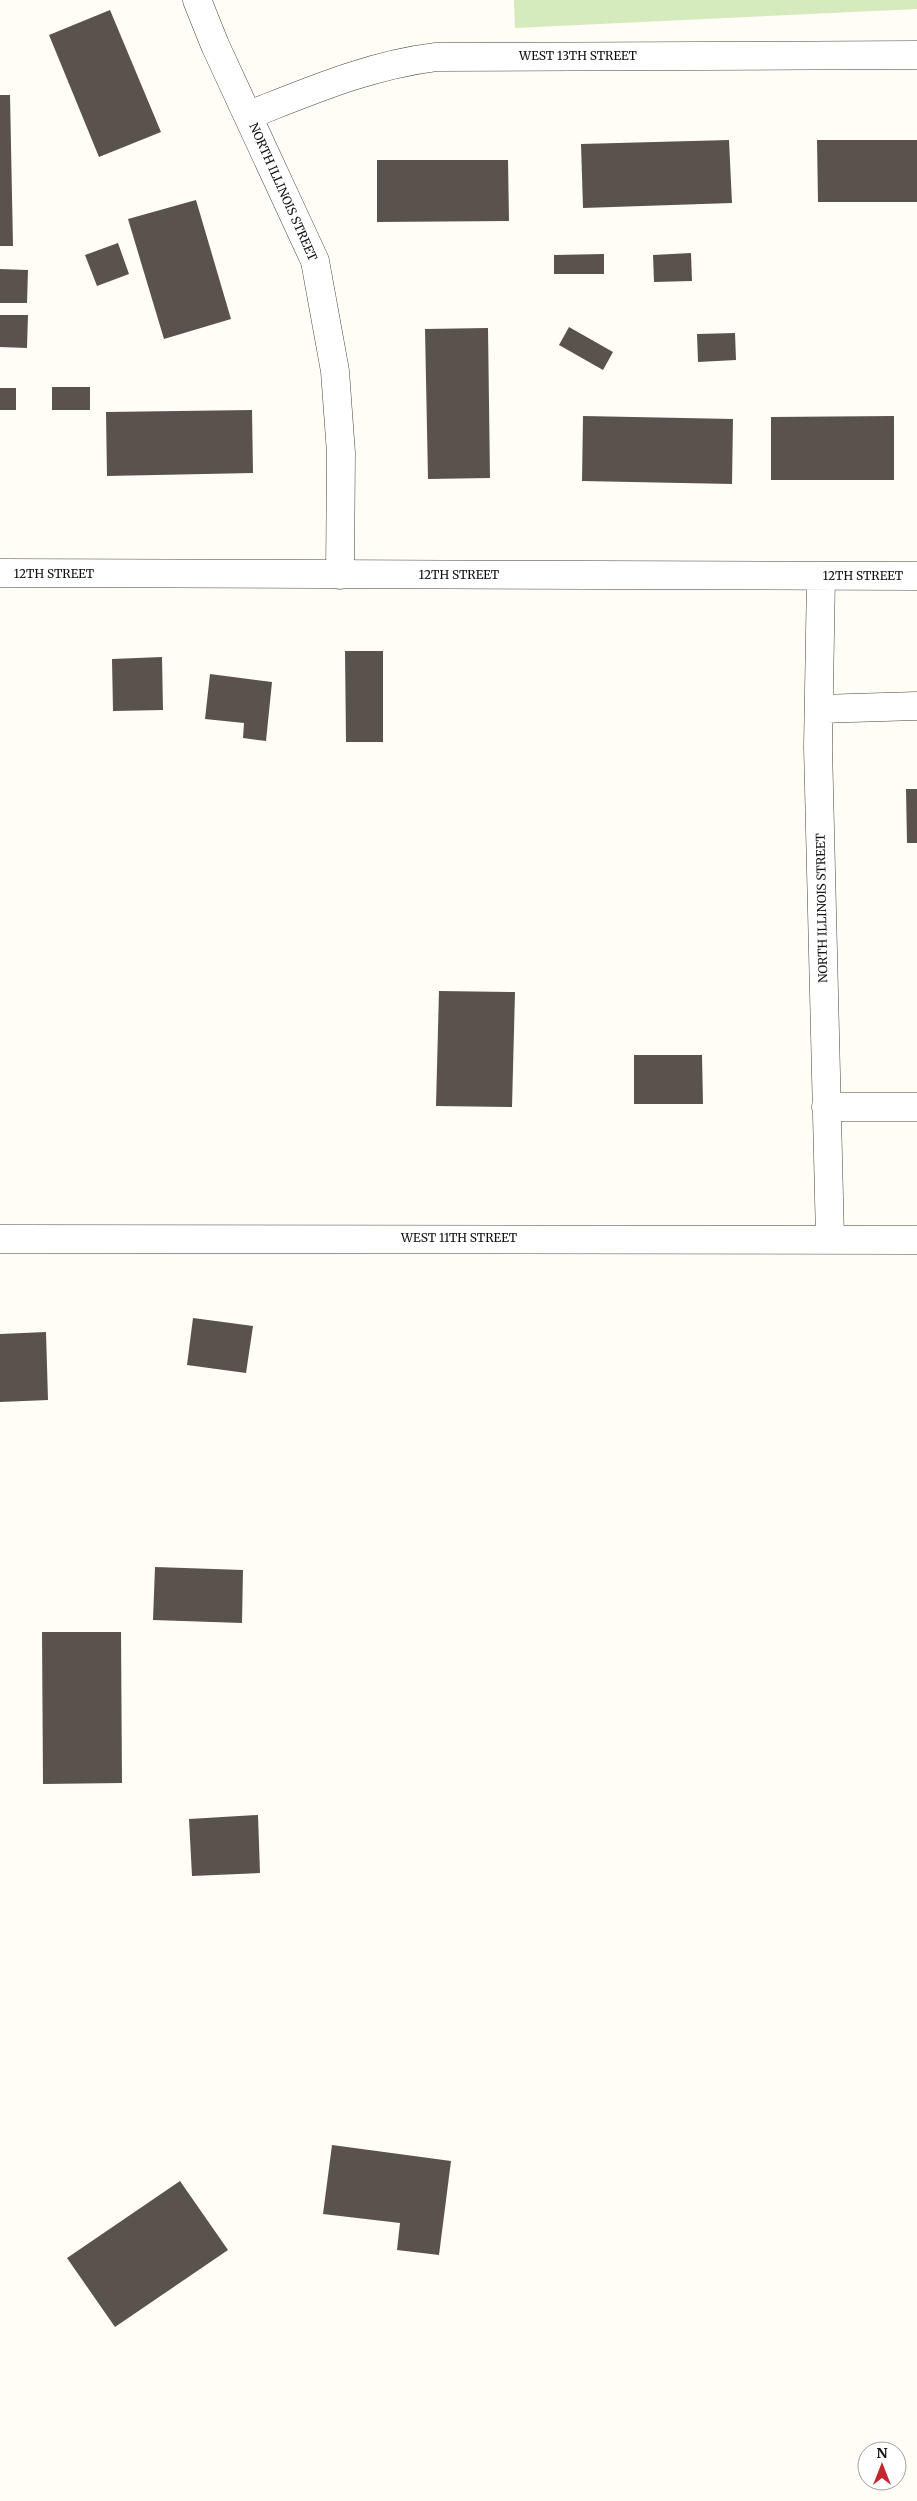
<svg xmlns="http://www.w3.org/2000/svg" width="917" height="2501" viewBox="0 0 917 2501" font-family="Merriweather,serif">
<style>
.green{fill:#d5ebbd}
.building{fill:#5a524d}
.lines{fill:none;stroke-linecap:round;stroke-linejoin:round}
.minor-casing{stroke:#444;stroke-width:29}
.minor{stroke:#fff;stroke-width:28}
.labels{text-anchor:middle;stroke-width:5;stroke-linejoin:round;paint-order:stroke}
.street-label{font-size:12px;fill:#111;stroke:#fff}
</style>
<rect width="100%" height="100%" fill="#fffdf5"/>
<!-- green -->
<path class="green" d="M514,0H917V9L515,28Z"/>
<!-- building -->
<path class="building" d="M110,10L161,132L99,157L49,35Z
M0,95H10L13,246H0Z
M729,140L732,203L583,208L581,144Z
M817,140H917V202H818Z
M377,160H508L509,221L377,222Z
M196,200L231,319L164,339L128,219Z
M118,243L129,274L97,286L85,255Z
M691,253L692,281L654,282L653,255Z
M604,254V274H554V255Z
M0,269L28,270L27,303H0Z
M0,315H28L27,348L0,347Z
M569,327L613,352L603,370L559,345Z
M488,328L490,478L428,479L425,329Z
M735,333L736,360L698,362L697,334Z
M52,387H90V410H52Z
M0,388H16V410H0Z
M252,410L253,473L107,476L106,412Z
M583,416L733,419L732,484L582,481Z
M894,416V480H771V417Z
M345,651H383V742H346Z
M162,657L163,710L113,711L112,659Z
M210,674L272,682L266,741L243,738L244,723L205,719Z
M906,789H917V843H907Z
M439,991L515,992L512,1107L436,1106Z
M634,1055H702L703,1104H634Z
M193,1318L253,1326L246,1373L187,1365Z
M46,1332L48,1400L0,1402V1334Z
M155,1567L243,1570L242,1623L153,1620Z
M42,1632H121L122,1783L43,1784Z
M258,1815L260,1873L192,1876L189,1819Z
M332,2145L451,2161L439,2255L397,2250L400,2223L323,2214Z
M180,2181L228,2250L115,2327L67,2258Z"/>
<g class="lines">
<defs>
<path id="minor" d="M197,0L215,45L315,261L335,371L341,453L340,575
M249,115C310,91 370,65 436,57L917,55
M0,573L917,576
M821,577L818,747L830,1238
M819,709L917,706
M826,1107H917
M0,1239L917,1240"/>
</defs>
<!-- minor casing -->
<use href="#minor" class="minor-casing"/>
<!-- minor -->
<use href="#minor" class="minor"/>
</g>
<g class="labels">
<!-- street labels -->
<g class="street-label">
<text x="578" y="60">WEST 13TH STREET</text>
<text transform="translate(283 192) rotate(66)" y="4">NORTH ILLINOIS STREET</text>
<text x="54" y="578">12TH STREET</text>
<text x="459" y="579">12TH STREET</text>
<text x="863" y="580">12TH STREET</text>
<text transform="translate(822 908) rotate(-91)" y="4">NORTH ILLINOIS STREET</text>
<text x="459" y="1242">WEST 11TH STREET</text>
</g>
</g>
<!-- north arrow -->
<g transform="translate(882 2466)"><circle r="24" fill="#ffffff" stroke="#a0a0a0"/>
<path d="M0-4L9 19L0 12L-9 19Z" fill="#c4262e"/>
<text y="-8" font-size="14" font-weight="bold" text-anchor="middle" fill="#111111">N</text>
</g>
</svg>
